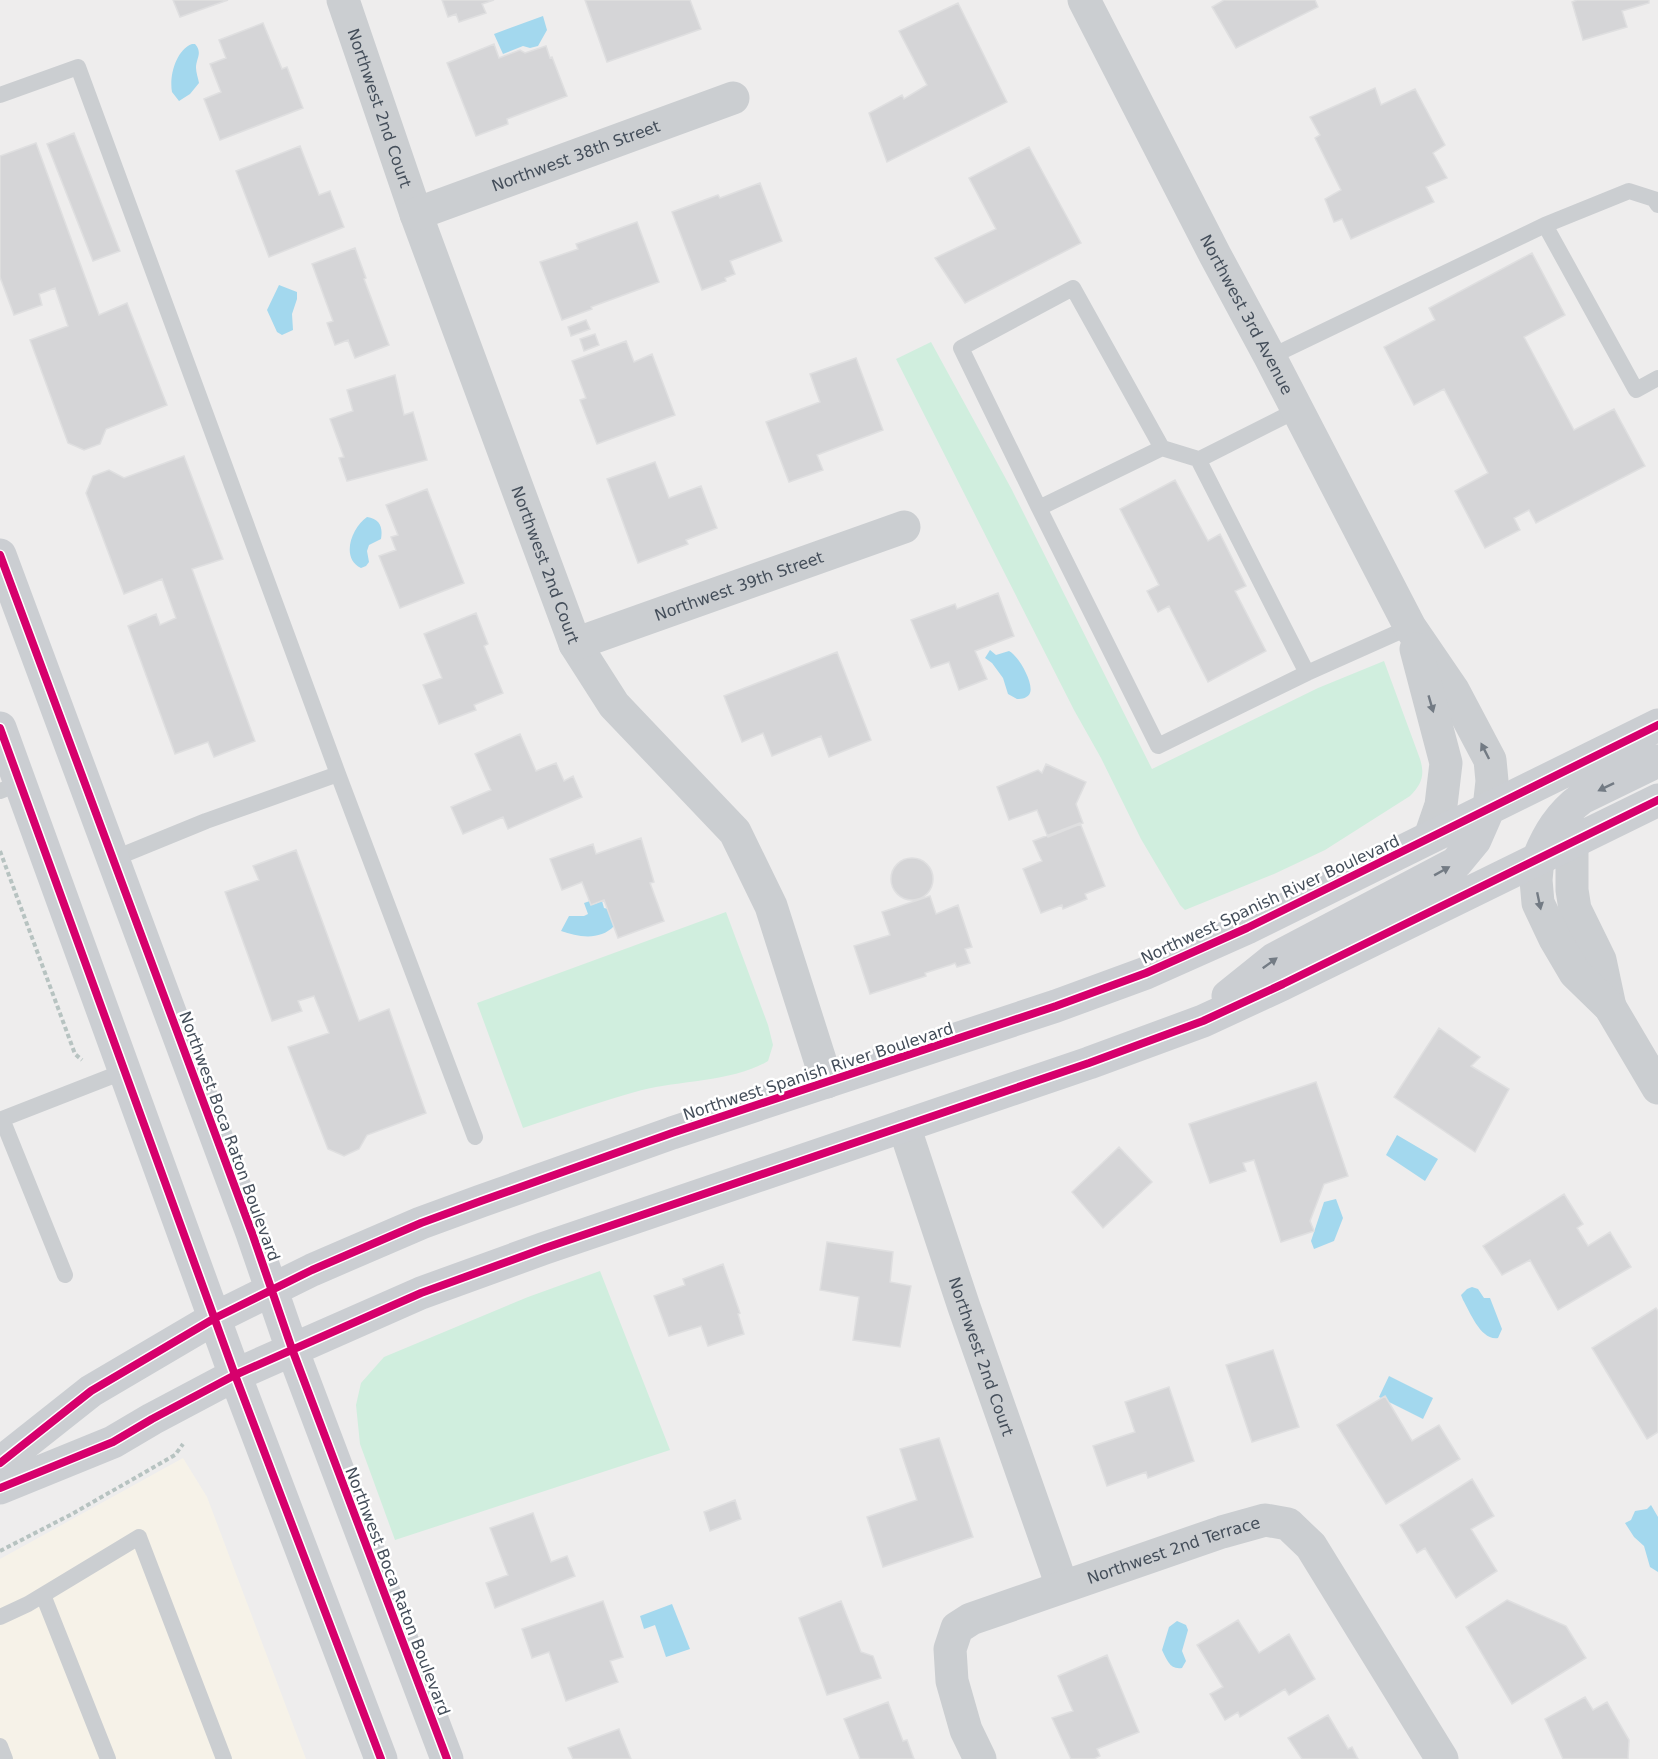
<svg xmlns="http://www.w3.org/2000/svg" width="1658" height="1759" viewBox="0 0 1658 1759" font-family="'DejaVu Sans',sans-serif">
<style>
.commercial{fill:#f6f2e8}
.green{fill:#d0eede}
.water{fill:#a3d8ee}
.building{fill:#d5d5d7;stroke:#dfdfe0;stroke-width:1.5}
.lines{fill:none;stroke-linecap:round;stroke-linejoin:round}
.path{stroke:#b7c3c1;stroke-width:4;stroke-dasharray:4.5 3;stroke-linecap:butt}
.lane{stroke:#cbced1;stroke-width:16}
.street{stroke:#cbced1;stroke-width:33}
.secondary{stroke:#cbced2;stroke-width:33}
.cycleway-casing{stroke:#fff;stroke-width:11}
.cycleway{stroke:#d6006c;stroke-width:8}
.oneway{fill:#737b84}
.labels{text-anchor:middle;stroke-width:5;stroke-linejoin:round;paint-order:stroke}
.street-label{font-size:16px;fill:#444e5a;stroke:#fff}
</style>
<rect width="100%" height="100%" fill="#eeeded"/>
<!-- commercial -->
<path class="commercial" d="M183,1458L207,1497L306,1759H0V1559Z"/>
<!-- green -->
<path class="green" d="M931,342L1012,490L1152,769L1318,688L1384,661L1420,759C1425,775 1422,784 1410,796L1325,850L1274,874L1185,910L1180,905L1141,839L1101,758L1074,710L896,359Z
M726,912L768,1025L773,1045L768,1061C736,1081 679,1081 642,1090C602,1101 562,1115 523,1128L477,1003Z
M600,1271L670,1450L395,1540L360,1444L356,1405L361,1383L384,1357L528,1297Z"/>
<!-- water -->
<path class="water" d="M543,16L547,30L538,46L530,48L523,46L503,54L494,34Z
M192,44H195C203,53 196,58 196,68C196,72 198,78 199,83L190,94L179,101L172,92C169,76 176,50 192,44Z
M279,285L297,292V299L292,314L293,330L282,335L277,332L267,310Z
M367,517C380,519 383,527 381,539L369,545L367,551L369,562L366,566L361,568C340,558 352,527 367,517Z
M990,650L996,655L1009,651C1018,655 1034,683 1030,693C1028,698 1022,699 1017,699L1008,694L1003,678L992,663L985,658Z
M590,901L592,905L602,901L604,908L608,909L614,926C600,941 578,937 561,931L569,916H584L588,914L584,903Z
M1397,1135L1438,1159L1425,1181L1386,1155Z
M1336,1199L1343,1218L1334,1241L1314,1249L1311,1241L1324,1202Z
M1472,1287L1478,1289L1484,1298H1490L1502,1329L1498,1338C1481,1341 1470,1312 1463,1300L1461,1295L1467,1289Z
M1389,1376L1433,1398L1423,1419L1379,1397Z
M1651,1505L1658,1517V1572L1650,1567L1644,1546L1634,1537L1625,1523L1631,1520L1635,1511L1647,1509Z
M672,1604L690,1649L666,1657L655,1625L644,1629L640,1616Z
M1177,1621L1186,1625L1188,1630L1182,1651L1186,1661L1182,1668C1170,1670 1167,1660 1162,1650L1169,1627Z"/>
<!-- building -->
<path class="building" d="M173,0H228L180,17Z
M442,0H494L482,4L486,13L459,22L456,14L448,17Z
M585,0H690L701,29L607,62Z
M1224,0H1315L1318,7L1236,48L1212,7Z
M1577,0H1649V3L1622,11L1627,27L1583,40L1572,2Z
M958,3L1007,102L887,162L869,113L902,95L904,99L927,85L899,31Z
M263,23L282,69L287,67L303,108L220,140L204,99L221,92L210,64L226,58L219,40Z
M494,44L499,58L520,50L525,53L546,46L550,58L552,57L567,96L507,119L508,124L476,136L447,63Z
M1375,88L1381,105L1415,89L1445,145L1433,153L1447,178L1426,187L1434,202L1351,239L1342,219L1334,222L1325,199L1341,190L1315,138L1320,135L1310,117Z
M74,133L120,251L93,261L47,144Z
M36,143L99,315L127,303L167,405L106,429L100,444L84,450L68,443L30,340L68,326L55,288L39,294L42,305L14,315L0,277V156Z
M300,146L319,195L330,191L344,227L269,257L236,171Z
M1029,147L1081,243L965,303L935,258L996,229L969,178Z
M760,183L782,241L730,261L735,274L725,278L726,281L702,290L672,212L718,195L720,198Z
M637,222L659,282L591,307L592,309L562,320L540,262L578,249L576,244Z
M355,248L366,278L364,279L389,345L355,358L348,340L335,345L327,323L333,321L312,264Z
M1532,253L1565,315L1524,337L1574,430L1614,409L1645,466L1536,523L1529,510L1514,518L1520,530L1485,548L1455,491L1488,473L1444,389L1414,405L1384,347L1435,320L1429,308Z
M586,320L590,329L571,336L568,327Z
M595,334L599,345L584,351L580,339Z
M626,341L634,362L652,354L675,415L597,444L580,400L586,398L572,361Z
M856,358L883,430L817,455L823,470L789,482L766,422L820,402L810,374Z
M395,375L404,415L413,412L427,460L347,481L339,458L344,457L330,419L353,411L347,390Z
M184,456L223,559L192,569L255,741L214,757L208,742L175,754L128,626L156,614L160,625L176,618L162,579L124,594L86,493L93,476L109,470L124,478Z
M655,462L669,498L701,486L717,528L686,540L688,544L638,563L607,479Z
M1175,480L1208,541L1220,534L1246,586L1235,591L1266,651L1208,682L1169,606L1158,612L1147,591L1159,585L1120,509Z
M427,489L464,583L400,608L379,556L396,550L391,537L398,535L386,505Z
M998,593L1014,636L975,651L987,679L959,690L949,662L931,668L911,620L955,604L957,609Z
M476,613L488,644L484,646L503,693L474,705L476,710L439,724L423,685L442,678L424,634Z
M837,652L871,740L829,757L821,736L772,756L763,733L742,742L724,696Z
M520,734L536,771L556,763L564,781L573,776L582,797L508,829L503,817L463,834L451,807L491,790L475,754Z
M1046,764L1086,782L1076,804L1083,823L1048,837L1037,810L1009,820L997,787L1038,770L1042,773Z
M1080,823L1105,886L1085,894L1087,899L1063,909L1062,905L1041,913L1023,869L1042,861L1033,841Z
M641,838L654,882L650,883L664,921L618,938L604,900L591,905L582,882L562,890L550,859L593,844L596,854Z
M296,850L359,1021L389,1009L426,1113L367,1135L359,1149L344,1156L328,1149L288,1047L329,1033L314,996L298,1001L302,1011L272,1021L225,892L259,880L253,866Z
M891 879a21 21 0 1 1 42 0a21 21 0 1 1-42 0Z
M930,896L936,914L958,905L972,947L965,949L970,963L957,967L955,963L950,965L925,973L926,976L870,994L854,946L890,935L882,912Z
M1439,1028L1480,1057L1471,1066L1509,1089L1475,1152L1394,1097Z
M1316,1082L1348,1176L1324,1184L1310,1221L1314,1231L1281,1242L1254,1160L1243,1163L1246,1171L1210,1183L1189,1124Z
M1119,1147L1152,1182L1103,1228L1072,1192Z
M1564,1194L1583,1224L1577,1228L1588,1246L1610,1232L1631,1267L1558,1310L1530,1260L1502,1275L1483,1246Z
M827,1242L893,1252L890,1282L911,1286L900,1347L853,1340L859,1297L820,1290Z
M723,1264L740,1313L738,1314L744,1334L708,1346L701,1326L669,1336L654,1296L685,1285L683,1279Z
M1656,1308L1658,1311V1432L1647,1439L1592,1348Z
M1273,1350L1299,1427L1252,1442L1226,1365Z
M1169,1387L1194,1461L1148,1478L1146,1472L1107,1486L1093,1446L1135,1432L1125,1402Z
M1385,1396L1412,1441L1439,1425L1460,1459L1386,1504L1337,1425Z
M939,1438L973,1537L883,1567L867,1517L917,1500L900,1449Z
M1472,1479L1494,1516L1471,1529L1497,1571L1456,1598L1425,1548L1417,1553L1400,1525Z
M735,1500L741,1519L710,1531L704,1512Z
M533,1513L551,1562L567,1556L575,1576L495,1608L486,1583L508,1575L490,1528Z
M1507,1600L1566,1626L1586,1658L1512,1704L1466,1627Z
M603,1601L623,1657L610,1661L618,1682L566,1701L549,1652L532,1658L522,1629Z
M841,1601L861,1652L873,1656L881,1678L827,1695L799,1618Z
M1238,1620L1259,1653L1289,1634L1315,1679L1289,1695L1285,1689L1240,1717L1238,1712L1225,1720L1210,1694L1223,1687L1197,1645Z
M1107,1655L1139,1732L1097,1749L1100,1756L1094,1759H1071L1052,1718L1073,1711L1058,1676Z
M1585,1697L1593,1710L1607,1702L1629,1740L1628,1759H1563L1545,1719Z
M888,1702L903,1741L907,1740L914,1759H860L844,1719Z
M1328,1715L1348,1749L1352,1747L1358,1759H1302L1288,1738Z
M619,1729L631,1759H573L568,1748Z"/>
<g class="lines">
<!-- path -->
<path class="path" d="M0,851L75,1054L82,1060
M0,1551L72,1514L175,1455L183,1444"/>
<!-- lane -->
<path class="lane" d="M0,95L78,67L338,774L475,1137
M1545,225L1636,390L1658,378
M1270,357L1545,225L1629,191L1654,199L1658,205
M1198,460L1297,410
M1039,508L961,348L1073,288L1162,448
M1307,673L1198,459L1162,448L1039,508L1158,746L1307,673L1410,627
M0,791L20,783
M113,859L206,821L338,774
M65,1275L2,1119L125,1071
M43,1595L108,1759
M0,1617L28,1604L139,1537L224,1759
M0,1746L5,1759"/>
<!-- street -->
<g class="street">
<path id="s1" d="M343,0L416,214L575,644L614,705L735,832L771,906L827,1082"/>
<path id="s2" d="M1084,0L1215,255L1270,357L1410,627L1453,690L1490,760L1492,781L1489,808"/>
<path id="s3" d="M416,214L733,98"/>
<path id="s4" d="M575,644L904,527"/>
<path d="M1416,649L1446,763L1441,805L1430,837"/>
<path d="M1572,842V890L1575,909L1600,960L1610,1007"/>
<path d="M1538,859L1536,880L1538,903L1555,939L1575,973L1610,1007L1658,1088"/>
<path id="s5" d="M904,1126L964,1307L1062,1586"/>
<path id="s6" d="M980,1759L966,1730L952,1681L950,1649L957,1628L971,1619L1222,1532L1265,1520L1288,1524L1311,1546L1442,1759"/>
</g>
<!-- secondary -->
<path class="secondary" d="M0,555L252,1233L292,1349L447,1759
M0,728L235,1375L381,1759
M1538,859C1548,834 1560,814 1582,798L1658,761
M1228,996L1274,959L1456,863L1475,840L1489,808
M0,1463L91,1391L215,1318L312,1270L421,1223L481,1201L672,1133L1056,1006L1146,973L1247,928L1658,725
M0,1488L113,1442L152,1419L235,1375L421,1293L545,1248L1089,1063L1203,1021L1283,984L1658,800"/>
<defs>
<path id="cycleway" d="M0,555L252,1233L292,1349L447,1759
M0,728L235,1375L381,1759
M0,1463L91,1391L215,1318L312,1270L421,1223L481,1201L672,1133L1056,1006L1146,973L1247,928L1658,725
M0,1488L113,1442L152,1419L235,1375L421,1293L545,1248L1089,1063L1203,1021L1283,984L1658,800"/>
</defs>
<!-- cycleway casing -->
<use href="#cycleway" class="cycleway-casing"/>
<!-- cycleway -->
<use href="#cycleway" class="cycleway"/>
</g>
<!-- one-way arrows -->
<defs><path id="oneway-solid" d="M-6-.8H1V-3.2L6.5 0L1 3.2V.8H-6Z" transform="scale(1.5)"/></defs>
<g class="oneway">
<use href="#oneway-solid" transform="translate(1431 704) rotate(74)"/>
<use href="#oneway-solid" transform="translate(1485 751) rotate(-117)"/>
<use href="#oneway-solid" transform="translate(1606 787) rotate(154)"/>
<use href="#oneway-solid" transform="translate(1442 871) rotate(-29)"/>
<use href="#oneway-solid" transform="translate(1539 901) rotate(78)"/>
<use href="#oneway-solid" transform="translate(1270 963) rotate(-36)"/>
</g>
<g class="labels">
<!-- street labels -->
<g class="street-label">
<text dy="6" stroke="none"><textPath href="#s1" startOffset="114">Northwest 2nd Court</textPath></text>
<text dy="6" stroke="none"><textPath href="#s3" startOffset="170">Northwest 38th Street</textPath></text>
<text dy="6" stroke="none"><textPath href="#s2" startOffset="354">Northwest 3rd Avenue</textPath></text>
<text dy="6" stroke="none"><textPath href="#s1" startOffset="600">Northwest 2nd Court</textPath></text>
<text dy="6" stroke="none"><textPath href="#s4" startOffset="174">Northwest 39th Street</textPath></text>
<text transform="translate(1270 899) rotate(-25)" y="6">Northwest Spanish River Boulevard</text>
<text transform="translate(818 1071) rotate(-18)" y="6">Northwest Spanish River Boulevard</text>
<text transform="translate(230 1136) rotate(70)" y="6">Northwest Boca Raton Boulevard</text>
<text dy="6" stroke="none"><textPath href="#s5" startOffset="243">Northwest 2nd Court</textPath></text>
<text dy="6" stroke="none"><textPath href="#s6" startOffset="368">Northwest 2nd Terrace</textPath></text>
<text transform="translate(398 1591) rotate(69)" y="6">Northwest Boca Raton Boulevard</text>
</g>
</g>
</svg>
